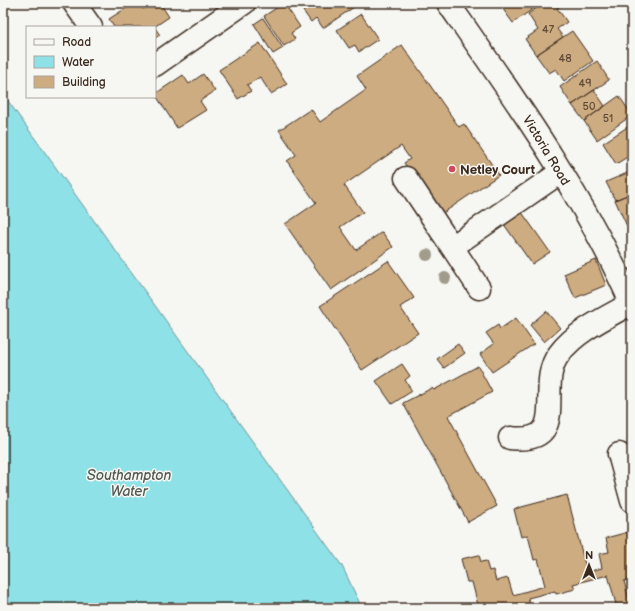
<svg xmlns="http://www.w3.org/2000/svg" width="635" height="611" viewBox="0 0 635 611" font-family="'Balsamiq Sans',sans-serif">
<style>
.water{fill:#8fe1e8;stroke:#6d9897}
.building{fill:#ceac81;stroke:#3b2a1e}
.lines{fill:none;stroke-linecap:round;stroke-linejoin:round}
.minor-casing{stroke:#3b2a1e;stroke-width:25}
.minor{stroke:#f6f6f2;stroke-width:22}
.tree{fill:#a09b8b}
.poi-dot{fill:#d1495b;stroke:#f6f6f2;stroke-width:1.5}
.labels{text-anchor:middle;stroke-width:3;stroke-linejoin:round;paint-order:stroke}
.number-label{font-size:11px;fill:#604a37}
.street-label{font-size:13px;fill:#3b2a1e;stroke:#f6f6f2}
.poi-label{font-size:13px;font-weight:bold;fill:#3b2a1e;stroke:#f6f6f2;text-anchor:start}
.water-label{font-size:14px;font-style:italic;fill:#505850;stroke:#f6f6f2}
</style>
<rect width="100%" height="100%" fill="#f6f6f2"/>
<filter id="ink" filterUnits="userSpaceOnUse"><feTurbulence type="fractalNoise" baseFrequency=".025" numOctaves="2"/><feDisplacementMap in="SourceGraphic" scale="8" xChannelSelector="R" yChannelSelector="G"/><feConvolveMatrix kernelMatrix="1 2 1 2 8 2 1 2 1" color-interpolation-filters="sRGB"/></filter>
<g filter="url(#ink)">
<!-- water -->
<path class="water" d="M3,94L342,566L362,608H3Z"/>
<!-- building -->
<path class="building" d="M134,3H139L143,9L152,3H160L169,17L154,27H114L109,19Z
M284,3L300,27L291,33L295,39L284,46L264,16Z
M308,3H351L354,7L323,28L316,18L311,22L301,8Z
M503,3H541L513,23L500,5Z
M544,3H565L557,8L567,22L557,29L563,37L536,55L525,39L538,30L528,14Z
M361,14L378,39L359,52L355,45L349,48L337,30Z
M263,18L283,48L273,54L254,24Z
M155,28L160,35L155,38Z
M572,31L593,61L564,81L556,69L549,73L536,55Z
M260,43L287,84L271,94L260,77L247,85L251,91L238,99L219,70Z
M402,45L459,127L464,124L499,175L440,215L404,163L410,159L401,146L344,185L363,212L340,227L356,250L382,232L393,247L331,290L285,224L316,203L287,161L296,155L279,130L311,109L320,122L366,90L357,76Z
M597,61L609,80L572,105L560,87Z
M203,74L215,91L200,101L206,110L177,128L155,94L183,75L189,84Z
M594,90L605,106L584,121L572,105Z
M619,96L632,115L597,140L584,121Z
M632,124V154L616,164L603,143Z
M632,171V193L615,200L606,182Z
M632,193V222L626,224L615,200Z
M521,211L550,252L532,264L503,223Z
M632,222V236L626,224Z
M596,260L606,285L575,298L564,274Z
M388,261L414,298L400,307L418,333L362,370L320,306Z
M546,311L560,328L544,342L530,325Z
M516,318L534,344L492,372L480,354L494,344L486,333L498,325L500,329Z
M458,344L465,353L444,368L437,359Z
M402,364L410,376L405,380L412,391L392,404L376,381Z
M478,366L492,392L448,416L497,506L468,522L403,403L432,388L434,390Z
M567,495L587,572L602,568L599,554L609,552L606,538L632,531V579L624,581L631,608H617L608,575L573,584L575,589L556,594L555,591L528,598L531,608H482L478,605L472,582H467L461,559L479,555L481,562L486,561L489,571L493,570L496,581L508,578L513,595L545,586L538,559L534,560L528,535L521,537L514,509Z"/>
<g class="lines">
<defs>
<path id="minor" d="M74,3L91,27
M448,3C515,99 585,197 632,305
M155,65L244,3
M406,178L452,247L561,172
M452,247L479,288
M510,438C574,445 534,386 559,354C576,331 607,317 632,303
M619,454L632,501"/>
</defs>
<!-- minor casing -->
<use href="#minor" class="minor-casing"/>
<!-- minor -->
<use href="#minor" class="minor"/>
</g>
<!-- trees -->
<g class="tree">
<circle cx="427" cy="255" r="6"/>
<circle cx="445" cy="278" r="6"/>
</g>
</g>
<!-- markers -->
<circle class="poi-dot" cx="452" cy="169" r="4"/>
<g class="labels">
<!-- number labels -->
<g class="number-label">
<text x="548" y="33">47</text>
<text x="565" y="62">48</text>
<text x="585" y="87">49</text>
<text x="589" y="110">50</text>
<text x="608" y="122">51</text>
</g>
<!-- street labels -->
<g class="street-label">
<text transform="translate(547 150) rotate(59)" y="5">Victoria Road</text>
</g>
<!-- poi labels -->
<g class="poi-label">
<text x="460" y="174">Netley Court</text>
</g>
<!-- water labels -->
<g class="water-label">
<text x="129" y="480">Southampton<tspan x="129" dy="16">Water</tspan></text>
</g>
</g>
<!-- margin -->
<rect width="635" height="611" fill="none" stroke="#f6f6f2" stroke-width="16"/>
<rect x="8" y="8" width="619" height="595" fill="none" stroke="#3b2a1e" stroke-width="1.5" filter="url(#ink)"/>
<!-- legend -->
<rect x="26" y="26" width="130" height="72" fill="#f6f6f2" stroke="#aba49d"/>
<rect x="34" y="39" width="20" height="6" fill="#f6f6f2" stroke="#aba49d"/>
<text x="62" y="46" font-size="12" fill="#3b2a1e">Road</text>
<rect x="34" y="56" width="20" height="12" fill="#8fe1e8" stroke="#aba49d"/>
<text x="62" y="66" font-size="12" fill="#3b2a1e">Water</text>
<rect x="34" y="76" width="20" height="12" fill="#ceac81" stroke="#aba49d"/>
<text x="62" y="86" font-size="12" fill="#3b2a1e">Building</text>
<!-- north arrow -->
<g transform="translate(589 565)" stroke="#f6f6f2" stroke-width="3" paint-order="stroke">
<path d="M0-3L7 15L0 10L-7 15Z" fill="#3b2a1e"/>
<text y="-6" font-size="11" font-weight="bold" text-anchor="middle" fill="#3b2a1e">N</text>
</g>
</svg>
